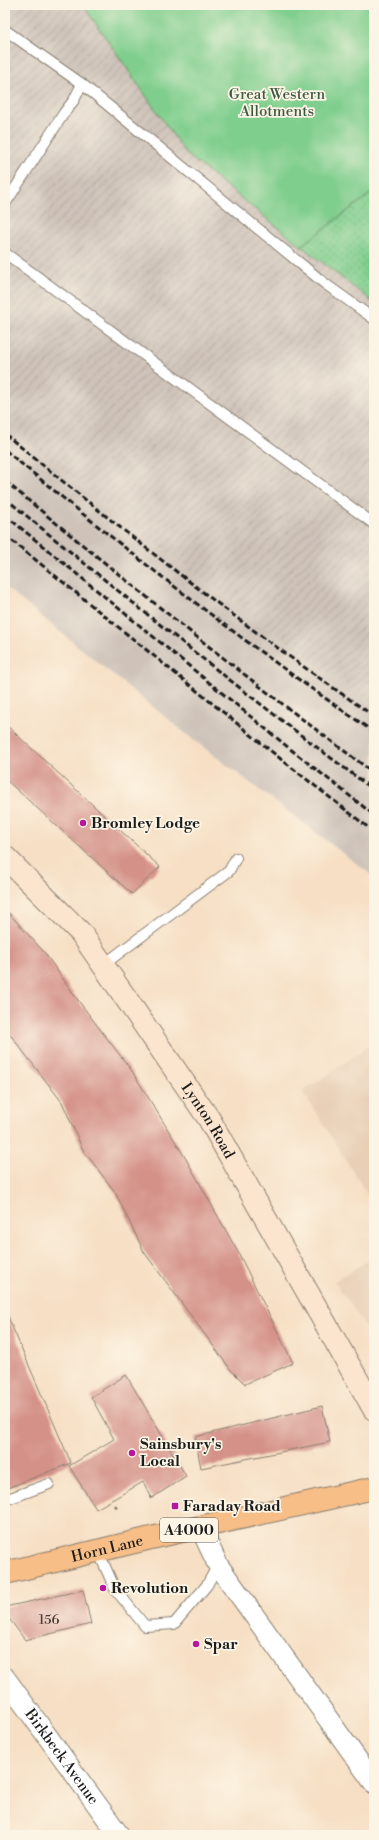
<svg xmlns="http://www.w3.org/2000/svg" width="379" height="1840" viewBox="0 0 379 1840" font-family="'Libre Bodoni',serif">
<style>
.built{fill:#e8cfb6}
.industrial{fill:url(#industrial-furrows)}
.railway{fill:#cec2b9}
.park{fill:url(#park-dots);stroke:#4e7554}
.garden{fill:#7fce8d;stroke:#4e7554}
.building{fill:#d49188}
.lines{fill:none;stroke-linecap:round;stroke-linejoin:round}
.lane-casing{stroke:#897e70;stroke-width:12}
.street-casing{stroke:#897e70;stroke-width:22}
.secondary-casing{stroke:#897e70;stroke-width:24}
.primary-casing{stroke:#897e70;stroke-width:24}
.path{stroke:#897e70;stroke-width:2.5;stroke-dasharray:3 3;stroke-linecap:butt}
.lane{stroke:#fff;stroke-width:10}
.street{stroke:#fff;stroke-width:20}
.secondary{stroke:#fce5cf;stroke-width:22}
.primary{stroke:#f7be87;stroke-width:22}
.rail{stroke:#1c1c1c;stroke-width:3;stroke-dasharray:6 3;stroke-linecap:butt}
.poi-dot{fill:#b5179e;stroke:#fcf5e5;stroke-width:1.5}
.labels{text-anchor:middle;stroke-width:3.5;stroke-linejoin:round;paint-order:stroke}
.number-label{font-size:13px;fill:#4a3937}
.shield{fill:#fcf5e5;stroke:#5f5d58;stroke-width:1}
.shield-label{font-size:14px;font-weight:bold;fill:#1c1c1c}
.park-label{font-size:15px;fill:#3f5a44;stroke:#fcf5e5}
.poi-label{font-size:15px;font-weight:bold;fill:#1c1c1c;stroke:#fcf5e5;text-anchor:start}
.street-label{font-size:15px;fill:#1c1c1c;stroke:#fcf5e5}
</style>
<defs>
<pattern id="industrial-furrows" width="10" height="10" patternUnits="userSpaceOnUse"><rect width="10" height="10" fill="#cec2b9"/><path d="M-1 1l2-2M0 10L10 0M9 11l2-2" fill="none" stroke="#b0a69e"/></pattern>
<pattern id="park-dots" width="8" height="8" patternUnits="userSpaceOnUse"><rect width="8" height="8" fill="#7fce8d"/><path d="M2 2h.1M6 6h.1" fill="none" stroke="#6db079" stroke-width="1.8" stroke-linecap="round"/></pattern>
</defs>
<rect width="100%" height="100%" fill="#fcf5e5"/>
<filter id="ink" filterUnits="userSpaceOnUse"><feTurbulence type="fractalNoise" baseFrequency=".025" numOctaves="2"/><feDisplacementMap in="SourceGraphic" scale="8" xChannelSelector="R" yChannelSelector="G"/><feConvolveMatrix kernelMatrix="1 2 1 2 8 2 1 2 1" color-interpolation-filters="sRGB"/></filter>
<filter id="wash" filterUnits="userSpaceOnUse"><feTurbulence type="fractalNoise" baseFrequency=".012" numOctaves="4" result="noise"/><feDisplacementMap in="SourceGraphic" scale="16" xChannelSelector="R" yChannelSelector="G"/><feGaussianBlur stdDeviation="0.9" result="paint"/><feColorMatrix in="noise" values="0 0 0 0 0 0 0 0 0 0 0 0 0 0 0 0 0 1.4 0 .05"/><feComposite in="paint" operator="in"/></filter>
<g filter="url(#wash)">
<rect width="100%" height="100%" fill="#f6dfc4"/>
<!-- built -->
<path class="built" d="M374,1042V1205L303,1092Z
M374,1257V1339L334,1281Z"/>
<!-- industrial -->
<path class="industrial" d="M5,5H83L186,155L374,303V705L333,677L114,513L5,423Z"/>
<!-- railway -->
<path class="railway" d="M5,423L114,513L333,677L374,705V877L190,737L5,587Z"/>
<!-- park -->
<path class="park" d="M374,191V303L301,246Z"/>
<!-- garden -->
<path class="garden" d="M83,5H374V191L301,246L186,154Z"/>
<g id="blocks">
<!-- building -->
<path class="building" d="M5,724L160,867L132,894L5,779Z
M5,909L44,952L80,1003L132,1071L186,1159L239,1254L293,1363L245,1384L231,1370L144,1252L115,1192L83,1150L62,1102L5,1028Z
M5,1310L71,1463L5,1489Z
M126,1375L186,1476L152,1498L143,1482L96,1509L69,1466L114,1439L91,1397Z
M322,1406L330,1442L201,1468L195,1437Z
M83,1590L91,1624L25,1640L5,1613V1607Z"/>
</g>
</g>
<g filter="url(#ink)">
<use href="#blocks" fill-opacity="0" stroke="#897e70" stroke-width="1"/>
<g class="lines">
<defs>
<path id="lane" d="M5,30L82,84L74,100L64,113L5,204
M82,84L324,283L374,319
M5,253L374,524
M103,965L229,871L236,858
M5,1500L49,1484
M98,1551L115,1589L145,1626L174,1624L207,1585L218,1565"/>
<g id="street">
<path d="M200,1527L218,1565L374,1783"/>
<path id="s1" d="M5,1678L119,1835"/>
</g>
<g id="secondary">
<path id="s2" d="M5,857L81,933L209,1119L374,1409"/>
</g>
<g id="primary">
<path id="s3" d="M5,1573L151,1538L374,1488"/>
</g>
</defs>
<!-- lane casing -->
<use href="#lane" class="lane-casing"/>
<!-- street casing -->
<use href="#street" class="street-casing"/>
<!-- secondary casing -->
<use href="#secondary" class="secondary-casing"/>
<!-- primary casing -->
<use href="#primary" class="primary-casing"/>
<!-- path -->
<path class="path" d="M150,1496L152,1501
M115,1505L118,1509"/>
<!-- lane -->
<use href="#lane" class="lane"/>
<!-- street -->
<use href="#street" class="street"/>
<!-- secondary -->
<use href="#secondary" class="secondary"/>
<!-- primary -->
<use href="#primary" class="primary"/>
<!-- rail -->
<path class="rail" d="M5,434C124,532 246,629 374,716
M5,450C124,549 246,645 374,732
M5,481C126,581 248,680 374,773
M5,498C126,598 248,697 374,790
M5,515L289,748L374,815
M5,535L282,760L374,832"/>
</g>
</g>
<!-- markers -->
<g class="poi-dot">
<circle cx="83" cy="823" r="4"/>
<circle cx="132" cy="1453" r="4"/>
<rect x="171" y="1502" width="8" height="8" rx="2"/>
<circle cx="103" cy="1588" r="4"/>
<circle cx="196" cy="1644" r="4"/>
</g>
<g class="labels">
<!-- number labels -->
<g class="number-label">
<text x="49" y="1624">156</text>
</g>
<!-- shield labels -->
<rect class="shield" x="160" y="1518" width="58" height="24" rx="3"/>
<g class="shield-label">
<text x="189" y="1535">A4000</text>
</g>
<!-- park labels -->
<g class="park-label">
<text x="277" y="99">Great Western<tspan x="277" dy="17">Allotments</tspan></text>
</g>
<!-- poi labels -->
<g class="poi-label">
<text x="91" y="828">Bromley Lodge</text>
<text x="140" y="1449">Sainsbury's<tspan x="140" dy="17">Local</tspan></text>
<text x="183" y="1511">Faraday Road</text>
<text x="111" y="1593">Revolution</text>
<text x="204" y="1649">Spar</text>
</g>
<!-- street labels -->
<g class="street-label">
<text dy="5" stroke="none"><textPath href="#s2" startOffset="334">Lynton Road</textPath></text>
<text dy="5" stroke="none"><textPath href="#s3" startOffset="105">Horn Lane</textPath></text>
<text dy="5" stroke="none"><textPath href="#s1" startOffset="97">Birkbeck Avenue</textPath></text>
</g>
</g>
<!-- margin -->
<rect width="379" height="1840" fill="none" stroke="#fcf5e5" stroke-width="20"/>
</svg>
